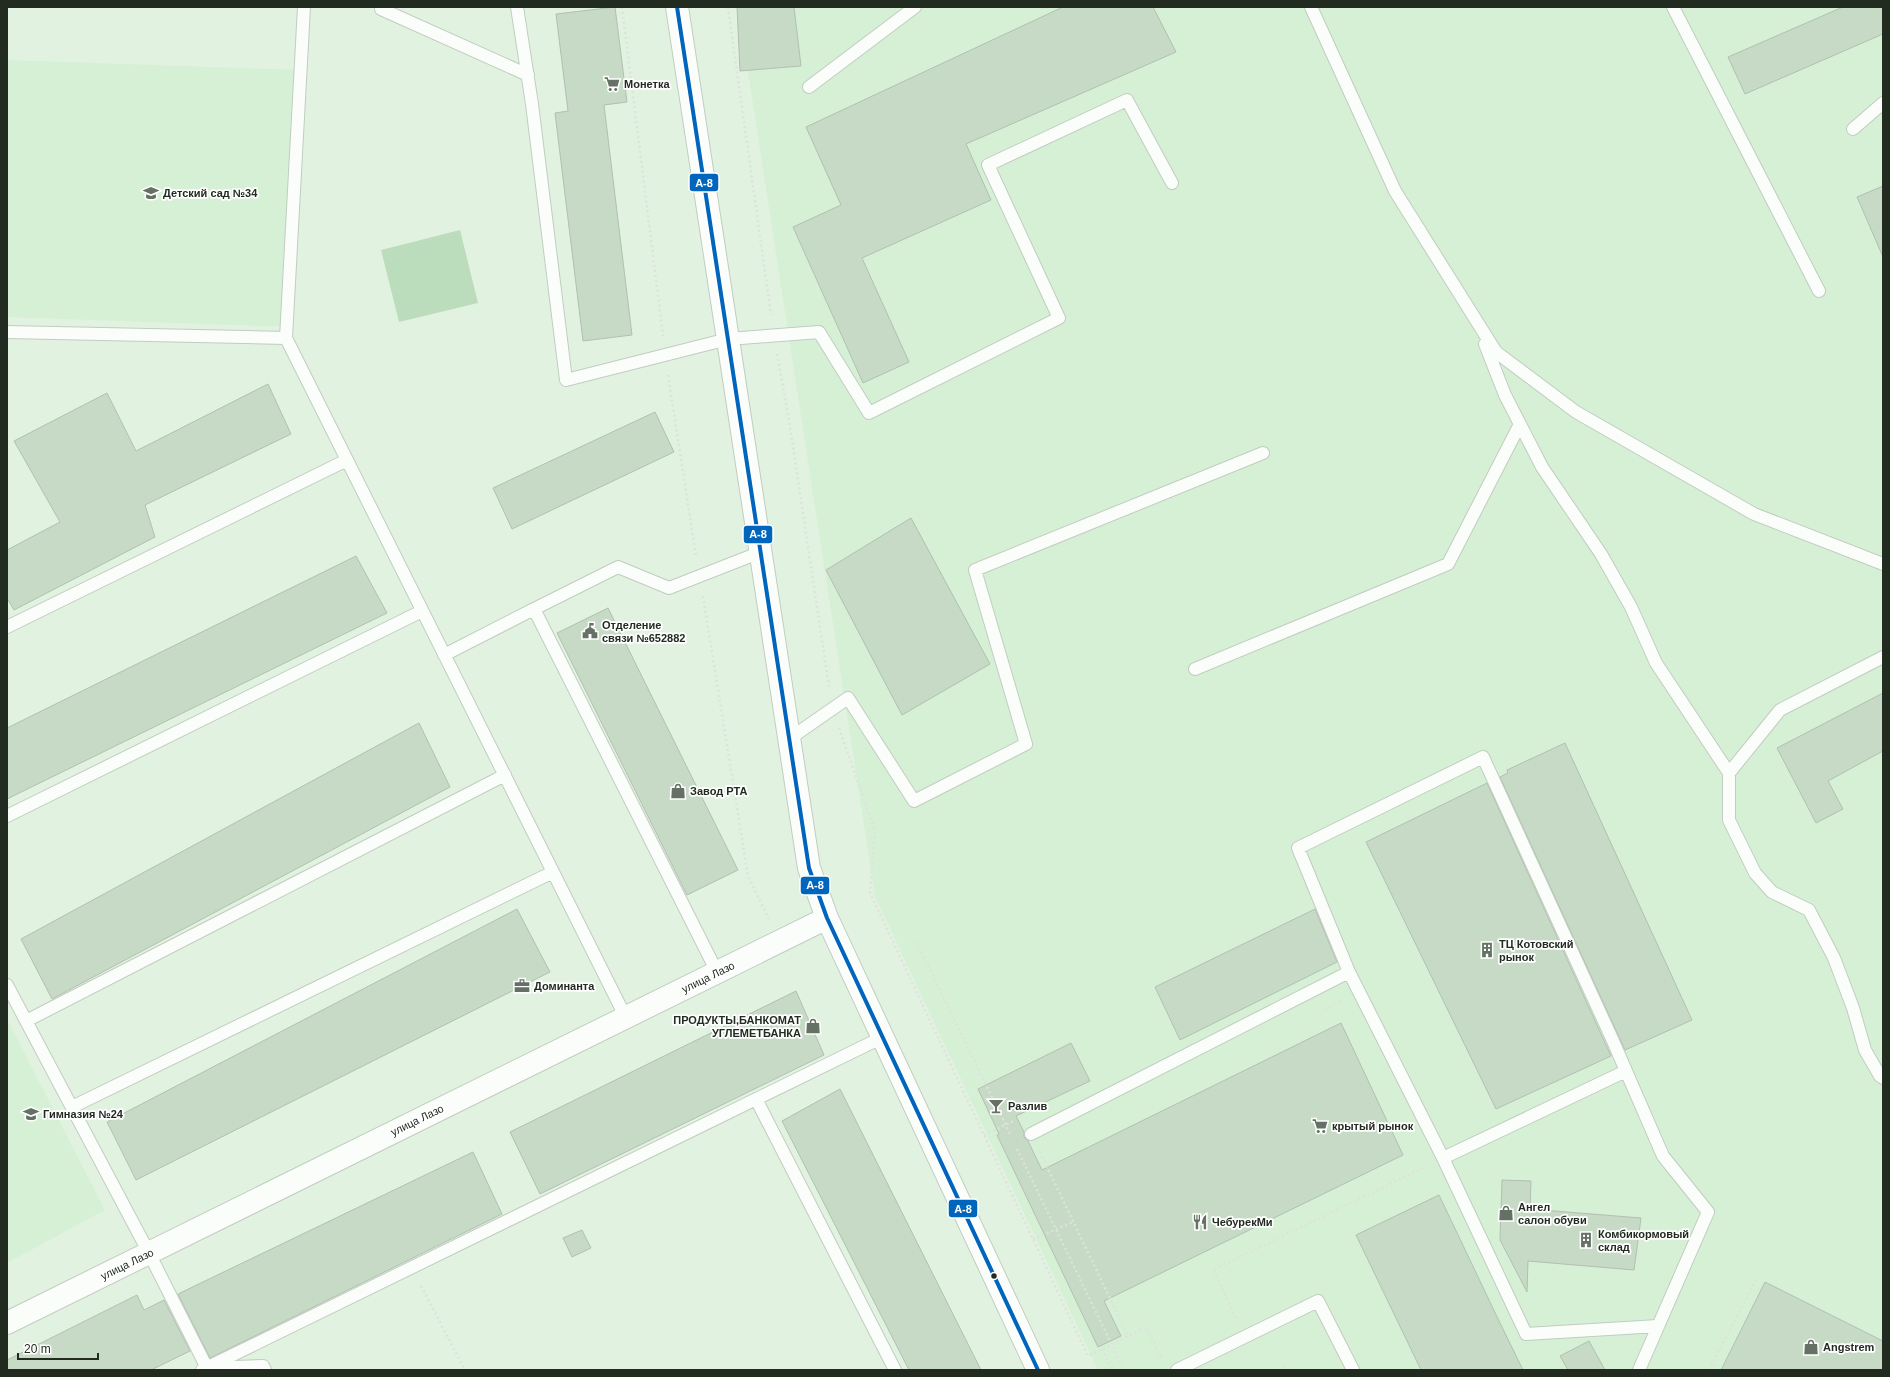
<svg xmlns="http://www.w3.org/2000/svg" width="1890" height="1377" viewBox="0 0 1890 1377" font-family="Arial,sans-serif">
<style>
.built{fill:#d6f0d5}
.green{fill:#bcddbb}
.building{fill:#c7dac6;stroke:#b2bfb2}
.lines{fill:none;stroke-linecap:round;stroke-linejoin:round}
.lane-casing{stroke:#c0cdc0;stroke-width:14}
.secondary-casing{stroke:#c0cdc0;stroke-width:24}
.path{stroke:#dde2dd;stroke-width:2.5;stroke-dasharray:2 3;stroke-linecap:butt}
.lane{stroke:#fbfdfa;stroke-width:12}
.secondary{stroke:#fbfdfa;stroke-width:22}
.bus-1-casing{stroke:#fff;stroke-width:7}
.bus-1{stroke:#0065bd;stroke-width:4}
.bus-dot{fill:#212b20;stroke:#fff;stroke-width:1.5}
.labels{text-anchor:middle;stroke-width:3.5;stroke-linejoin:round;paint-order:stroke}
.poi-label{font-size:11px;font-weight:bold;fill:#212b20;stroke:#fff;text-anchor:start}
.street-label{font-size:11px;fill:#212b20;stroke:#fff}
.line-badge{stroke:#fff;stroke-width:1.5}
.badge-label{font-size:11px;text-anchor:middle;font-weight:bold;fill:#fff}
</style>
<rect width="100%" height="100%" fill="#e2f2e1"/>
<!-- built -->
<path class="built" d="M738,7H1883V1370H1098L875,897Z
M7,60L299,70L291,327L7,317Z
M7,1019L105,1210L7,1263Z"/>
<!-- green -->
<path class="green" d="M460,230L478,303L399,322L381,250Z"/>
<!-- building -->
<path class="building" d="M615,7L627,102L604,105L632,335L583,341L555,113L568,111L556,14Z
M737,7H794L801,66L740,71Z
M1063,7H1153L1176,52L966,144L991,200L862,258L909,362L863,383L793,227L841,205L806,127Z
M1843,7H1883V34L1745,94L1728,57Z
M1883,186V257L1857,197Z
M268,384L291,434L145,505L155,537L14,610L7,598V550L60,522L14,441L107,393L136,451Z
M655,412L674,452L512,529L493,488Z
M911,518L990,664L902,715L826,570Z
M356,556L387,613L7,799V728Z
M608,608L738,870L687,895L557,633Z
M1883,693V751L1828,781L1843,809L1816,823L1777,748Z
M419,723L450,787L52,999L21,939Z
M1565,743L1692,1020L1625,1050L1500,777L1508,773L1507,770Z
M1487,783L1611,1056L1496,1109L1366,842Z
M517,909L550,972L136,1180L107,1122Z
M1315,909L1337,962L1180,1040L1155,987Z
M796,991L824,1055L540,1194L510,1132Z
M1341,1023L1403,1155L1104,1301L1121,1336L1098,1347L997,1135L999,1134L978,1089L1071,1043L1090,1081L1016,1116L1024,1132V1137L1028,1141L1042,1170Z
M840,1089L981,1370H909L782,1121Z
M473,1152L502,1214L210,1358L178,1294Z
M1502,1180L1531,1181L1530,1209L1641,1218L1634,1270L1528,1261L1527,1292L1500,1240Z
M1439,1195L1500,1323L1523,1370H1421L1356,1235Z
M582,1230L591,1248L572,1257L563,1238Z
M1765,1282L1883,1341V1370H1721Z
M137,1295L144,1310L164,1300L190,1351L151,1370H7V1360Z
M1589,1341L1605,1370H1568L1560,1356Z"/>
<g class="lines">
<defs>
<path id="lane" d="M381,7V9L528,75
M517,7L532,104L566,380L728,339L819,332L869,413L1059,318L988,165L1127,100L1172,183
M1311,7L1395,191L1496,352L1576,412L1754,514L1883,564
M1673,7L1819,291
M809,87L915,7
M1853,129L1883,103
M7,332L286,338L626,1018
M286,338L304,7
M1485,344L1505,395L1542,467L1601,554L1631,607L1656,663L1729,773L1780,710L1883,657
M7,627L347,460
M444,655L534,609
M1195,669L1448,564L1520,424
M789,739L848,698L914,801L1026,744L975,570L1263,453
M1729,773V820L1755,873L1772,892L1809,910L1834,958L1853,1008L1865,1050L1880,1076L1883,1078
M7,816L422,611
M717,972L534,609L618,567L669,588L761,552
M1349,972L1298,848L1483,757L1613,1041L1663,1156L1708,1212L1639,1370
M7,985L149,1253L207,1368L263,1366L265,1370
M26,1021L505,775
M756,1099L895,1370
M72,1107L553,872
M1031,1134L1349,972L1443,1158L1526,1334L1658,1326
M1443,1158L1626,1071
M202,1370L883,1037
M1177,1370L1318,1301L1353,1370"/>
<path id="secondary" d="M677,7L809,868L827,918L1038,1370
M7,1323L827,918"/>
</defs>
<!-- lane casing -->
<use href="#lane" class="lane-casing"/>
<!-- secondary casing -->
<use href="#secondary" class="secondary-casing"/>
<!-- path -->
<path class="path" d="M622,7L663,336
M728,7L771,315
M777,354L789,420L829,687
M668,375L696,556
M703,596L748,876L769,919
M839,728L875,830L870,893L1088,1356L1146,1327L1162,1359
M917,943L1011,1136
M1325,1009L1343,1000
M984,1135L1016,1120
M1017,1149L1124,1370
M1040,1152L1128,1336
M1033,1239L1073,1222
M421,1286L465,1370
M1236,1318L1213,1270L1425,1167
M1102,1349L1112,1370
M1284,1366L1286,1370
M1709,1370L1756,1280"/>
<!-- lane -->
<use href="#lane" class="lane"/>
<!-- secondary -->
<use href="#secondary" class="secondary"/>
<defs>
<path id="bus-1" d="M677,7L809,868L827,918L1038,1370"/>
</defs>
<!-- bus-1 casing -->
<use href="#bus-1" class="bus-1-casing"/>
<!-- bus-1 -->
<use href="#bus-1" class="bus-1"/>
</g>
<!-- icons -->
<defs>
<symbol id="supermarket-bare" viewBox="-9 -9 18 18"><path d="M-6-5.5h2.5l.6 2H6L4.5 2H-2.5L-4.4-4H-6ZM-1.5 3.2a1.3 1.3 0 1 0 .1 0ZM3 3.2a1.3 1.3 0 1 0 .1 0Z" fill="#657164" stroke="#fff" stroke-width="2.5" paint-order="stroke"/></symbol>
<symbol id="school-bare" viewBox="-9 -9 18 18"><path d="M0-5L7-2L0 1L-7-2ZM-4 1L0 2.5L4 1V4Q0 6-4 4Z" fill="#657164" stroke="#fff" stroke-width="2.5" paint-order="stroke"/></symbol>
<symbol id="civic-bare" viewBox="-9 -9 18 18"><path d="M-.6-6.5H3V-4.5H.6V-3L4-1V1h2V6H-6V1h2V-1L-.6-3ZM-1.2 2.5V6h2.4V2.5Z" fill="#657164" stroke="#fff" stroke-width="2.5" paint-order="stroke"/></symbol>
<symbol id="shop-bare" viewBox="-9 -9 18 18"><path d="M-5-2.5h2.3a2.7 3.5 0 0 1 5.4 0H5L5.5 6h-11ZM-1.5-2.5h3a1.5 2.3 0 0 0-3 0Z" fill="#657164" stroke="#fff" stroke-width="2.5" paint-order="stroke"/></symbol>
<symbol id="building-bare" viewBox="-9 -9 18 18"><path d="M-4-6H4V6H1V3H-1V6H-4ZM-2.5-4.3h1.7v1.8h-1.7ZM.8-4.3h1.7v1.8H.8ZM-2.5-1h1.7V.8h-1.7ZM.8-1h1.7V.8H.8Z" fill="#657164" stroke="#fff" stroke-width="2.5" paint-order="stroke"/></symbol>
<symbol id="office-bare" viewBox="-9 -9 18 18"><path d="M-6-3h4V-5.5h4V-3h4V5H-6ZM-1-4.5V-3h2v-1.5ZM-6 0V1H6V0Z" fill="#657164" stroke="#fff" stroke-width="2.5" paint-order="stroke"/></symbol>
<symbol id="bar-bare" viewBox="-9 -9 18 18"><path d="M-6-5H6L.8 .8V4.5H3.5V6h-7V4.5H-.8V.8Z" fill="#657164" stroke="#fff" stroke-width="2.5" paint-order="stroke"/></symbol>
<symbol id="restaurant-bare" viewBox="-9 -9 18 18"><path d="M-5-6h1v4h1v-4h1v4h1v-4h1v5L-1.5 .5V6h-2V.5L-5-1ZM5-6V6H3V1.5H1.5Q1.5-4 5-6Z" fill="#657164" stroke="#fff" stroke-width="2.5" paint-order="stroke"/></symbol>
</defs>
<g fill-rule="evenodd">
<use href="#supermarket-bare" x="601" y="73" width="22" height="22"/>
<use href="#school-bare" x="140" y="182" width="22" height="22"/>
<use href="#civic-bare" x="579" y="620" width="22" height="22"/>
<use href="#shop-bare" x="667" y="780" width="22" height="22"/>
<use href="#building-bare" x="1476" y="939" width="22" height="22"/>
<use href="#office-bare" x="511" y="975" width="22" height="22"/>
<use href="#shop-bare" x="802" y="1015" width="22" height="22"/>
<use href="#bar-bare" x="985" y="1095" width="22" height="22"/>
<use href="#school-bare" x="20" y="1103" width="22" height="22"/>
<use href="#supermarket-bare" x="1309" y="1115" width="22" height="22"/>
<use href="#shop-bare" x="1495" y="1202" width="22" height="22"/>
<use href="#restaurant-bare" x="1189" y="1211" width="22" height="22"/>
<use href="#building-bare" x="1575" y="1229" width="22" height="22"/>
<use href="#shop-bare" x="1800" y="1336" width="22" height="22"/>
</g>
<!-- markers -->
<circle class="bus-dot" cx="994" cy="1276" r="3.5"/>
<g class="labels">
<!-- poi labels -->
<g class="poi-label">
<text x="624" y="88">Монетка</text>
<text x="163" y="197">Детский сад №34</text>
<text x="602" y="629">Отделение<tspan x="602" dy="13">связи №652882</tspan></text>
<text x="690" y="795">Завод РТА</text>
<text x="1499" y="948">ТЦ Котовский<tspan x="1499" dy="13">рынок</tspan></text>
<text x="534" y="990">Доминанта</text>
<text x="801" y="1024" text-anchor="end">ПРОДУКТЫ,БАНКОМАТ<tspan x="801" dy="13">УГЛЕМЕТБАНКА</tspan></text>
<text x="1008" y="1110">Разлив</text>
<text x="43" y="1118">Гимназия №24</text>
<text x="1332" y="1130">крытый рынок</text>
<text x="1518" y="1211">Ангел<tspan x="1518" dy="13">салон обуви</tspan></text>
<text x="1212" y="1226">ЧебурекМи</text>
<text x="1598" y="1238">Комбикормовый<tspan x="1598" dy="13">склад</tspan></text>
<text x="1823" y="1351">Angstrem</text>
</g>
<!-- street labels -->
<g class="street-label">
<text transform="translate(708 977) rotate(-26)" y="4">улица Лазо</text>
<text transform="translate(417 1120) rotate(-26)" y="4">улица Лазо</text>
<text transform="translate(127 1264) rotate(-26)" y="4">улица Лазо</text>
</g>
</g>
<g class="line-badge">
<rect x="689" y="173" width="30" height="19" rx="4" fill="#0065bd"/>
<rect x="743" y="525" width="30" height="19" rx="4" fill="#0065bd"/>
<rect x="800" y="876" width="30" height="19" rx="4" fill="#0065bd"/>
<rect x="948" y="1199" width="30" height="19" rx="4" fill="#0065bd"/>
</g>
<g class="badge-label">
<text x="704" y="187">А-8</text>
<text x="758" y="538">А-8</text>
<text x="815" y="889">А-8</text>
<text x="963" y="1213">А-8</text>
</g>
<!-- border -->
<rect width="1890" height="1377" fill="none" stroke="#212b20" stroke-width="16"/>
<!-- scale -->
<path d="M18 1353v6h80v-6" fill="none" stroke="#212b20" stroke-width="2"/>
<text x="24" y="1353" font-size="12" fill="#212b20" stroke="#ffffff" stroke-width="3" paint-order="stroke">20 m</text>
</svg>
